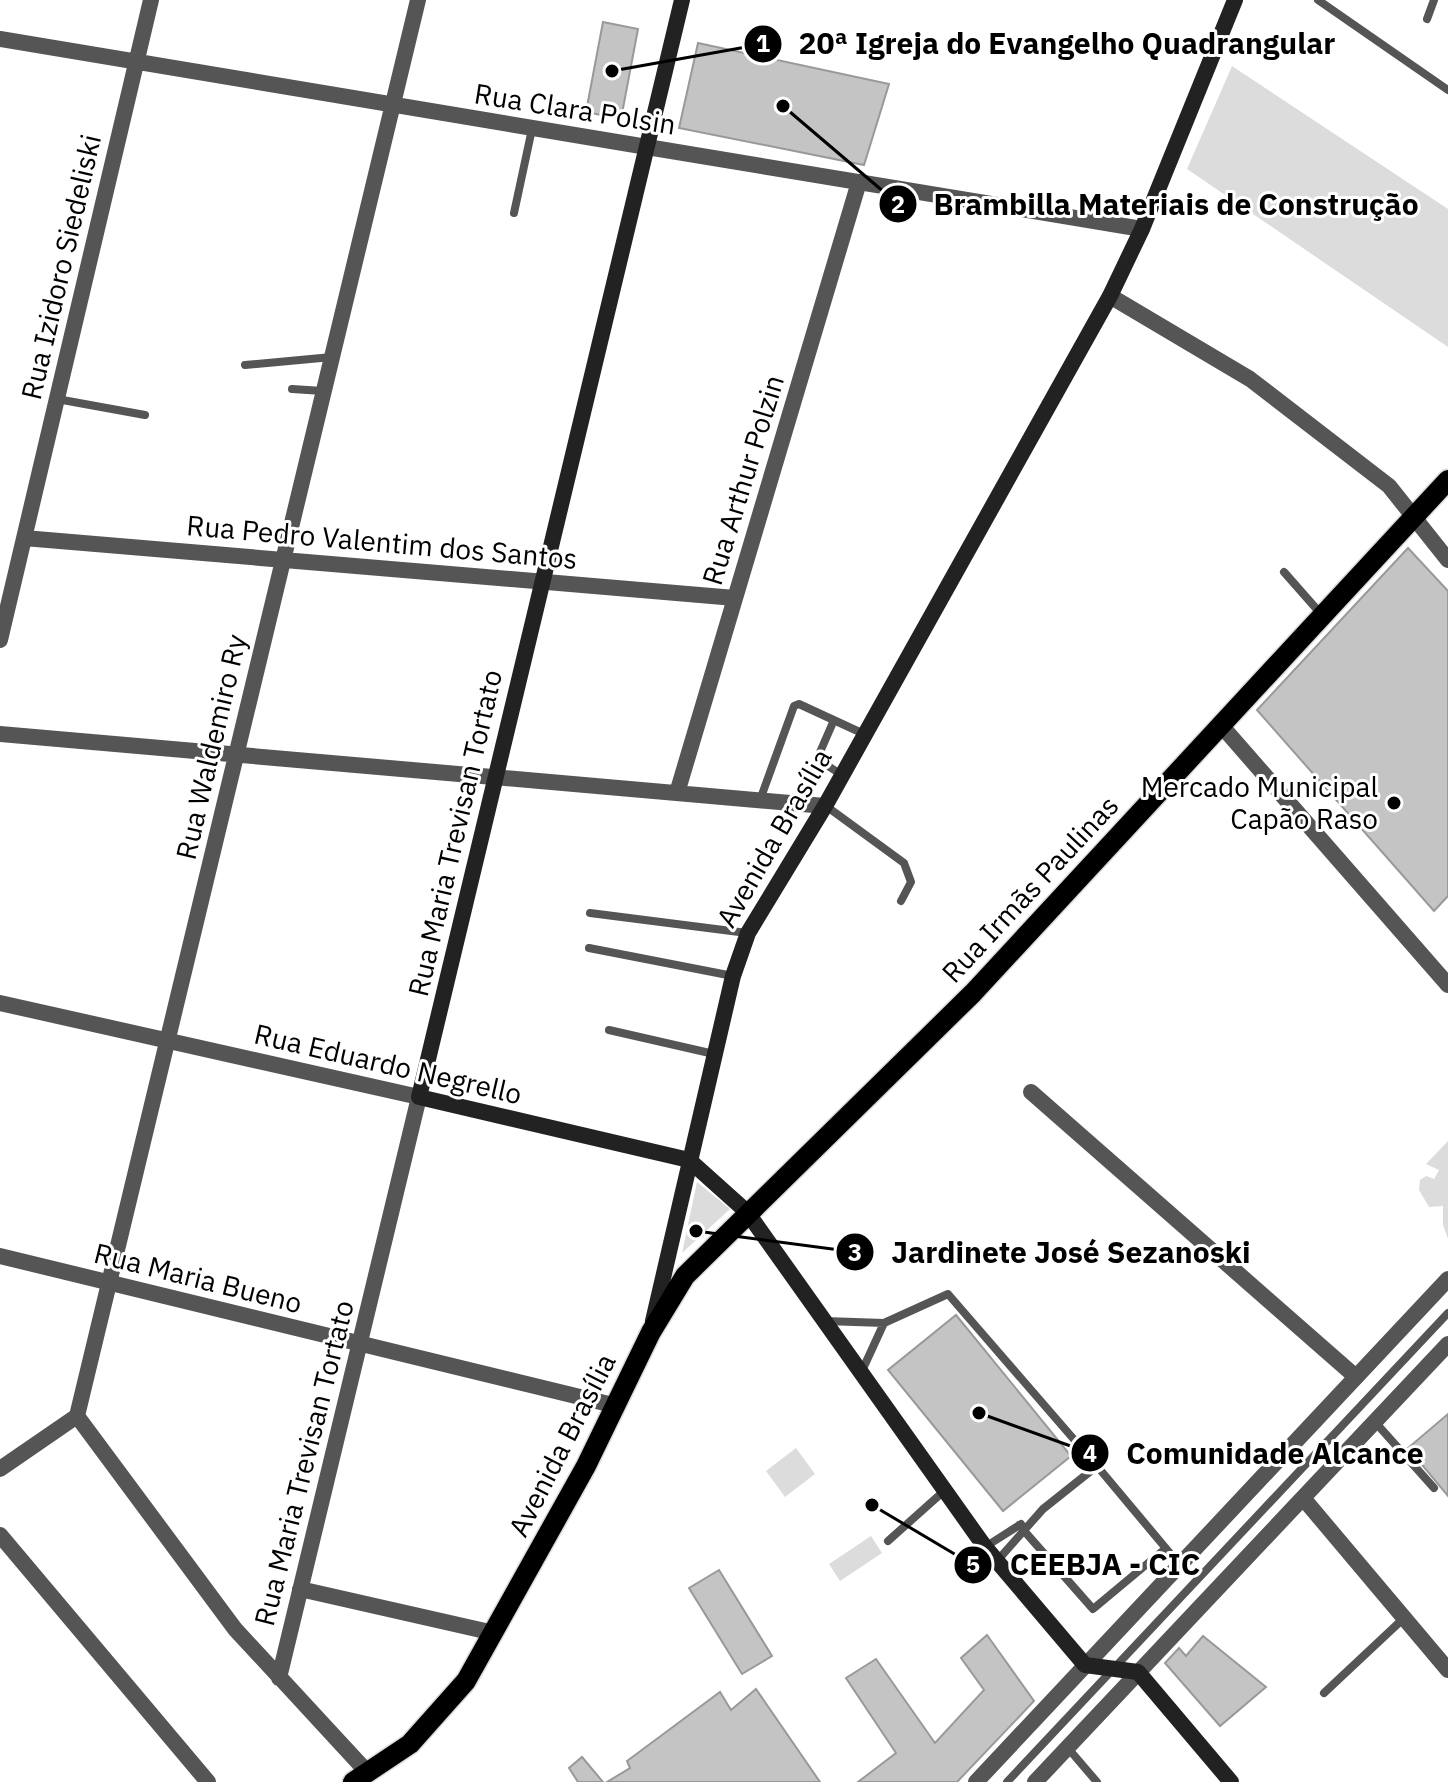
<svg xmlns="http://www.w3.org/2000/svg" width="1448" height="1782" viewBox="0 0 1448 1782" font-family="'IBM Plex Sans',sans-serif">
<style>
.green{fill:#dcdcdc}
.building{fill:#c4c4c4;stroke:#999;stroke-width:2}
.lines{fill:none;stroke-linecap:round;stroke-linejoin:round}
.primary-casing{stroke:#dbdbdb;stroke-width:23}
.service{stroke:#555;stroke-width:8}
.minor{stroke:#555;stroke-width:16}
.tertiary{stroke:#555;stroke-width:16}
.secondary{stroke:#222;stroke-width:16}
.primary{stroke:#000;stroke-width:20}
.poi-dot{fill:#000;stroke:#fff;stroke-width:3}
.labels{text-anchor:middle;stroke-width:6;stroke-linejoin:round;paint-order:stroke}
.street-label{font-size:28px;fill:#000;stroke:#fff}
.poi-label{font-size:28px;fill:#000;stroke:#fff;text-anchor:end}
.leader{fill:none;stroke:#000;stroke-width:3}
.callout-dot{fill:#000;stroke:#fff;stroke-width:3}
.mark-label{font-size:24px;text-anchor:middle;font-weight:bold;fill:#fff}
.callout-label{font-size:30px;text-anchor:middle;font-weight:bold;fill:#000;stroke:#fff;stroke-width:6;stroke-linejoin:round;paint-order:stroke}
</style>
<rect width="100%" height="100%" fill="#fff"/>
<!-- green -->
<path class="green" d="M1232,66L1448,209V347L1187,169Z
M1448,1141V1239L1443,1225V1206L1429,1207L1419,1190L1420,1180L1426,1176L1434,1179L1439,1170L1426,1164Z
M697,1182L730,1209L682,1253Z
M796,1448L815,1474L785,1497L766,1471Z
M871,1536L882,1553L840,1581L829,1564Z"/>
<!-- building -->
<path class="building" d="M603,22L638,29L621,119L586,112Z
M698,43L889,84L864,165L679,128Z
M1408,548L1448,591V896L1434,911L1257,710Z
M956,1315L1071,1456L1003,1511L888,1370Z
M1448,1414V1496L1408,1448Z
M719,1570L772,1656L742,1674L689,1588Z
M987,1635L1034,1701L957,1782H858L896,1753L846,1678L876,1659L935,1743L984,1690L961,1658Z
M1203,1636L1266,1687L1220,1726L1165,1663L1179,1648L1186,1656Z
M756,1689L820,1782H607L630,1768L627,1761L720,1692L731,1710Z
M582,1757L603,1782H578L569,1768Z"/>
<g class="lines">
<defs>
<path id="primary" d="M353,1782L410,1744L466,1681L586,1466L651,1332L685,1276L973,993L1448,480"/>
</defs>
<!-- primary casing -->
<use href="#primary" class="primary-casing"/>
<!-- service -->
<path class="service" d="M1318,0L1448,90
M1427,19L1434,0
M514,213L532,129
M245,365L332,357
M292,389L323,391
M57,399L145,415
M1284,572L1321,614
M834,720L817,759L842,775
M760,800L794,706L799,704L864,734
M826,806L904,863L911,882L901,901
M590,913L747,933
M589,948L733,976
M609,1030L714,1054
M825,1321L884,1323L948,1294L1097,1466L1043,1509L997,1561
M861,1373L884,1323
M1375,1422L1434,1488
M1097,1466L1179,1564
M1019,1525L1093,1609L1165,1549
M888,1541L944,1491
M985,1547L1021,1524
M1324,1693L1404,1618
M1067,1747L1097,1782
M1007,1782L1448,1313"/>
<!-- minor -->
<path class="minor" d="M0,39L647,147
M24,538L735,598
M0,640L151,0
M0,734L825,806
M677,793L859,182
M0,1003L419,1097L279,1678
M1031,1092L1356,1377
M0,1256L617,1406
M77,1416L235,1629L368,1773
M0,1469L77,1416L418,0
M1303,1498L1448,1670
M0,1535L208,1782
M300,1589L494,1633"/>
<!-- tertiary -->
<path class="tertiary" d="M647,147L1142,229
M1110,296L1250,379L1389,486L1448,560
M1220,724L1448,985
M976,1782L1448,1279
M1035,1782L1448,1344"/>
<!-- secondary -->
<path class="secondary" d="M682,0L419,1097L689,1160L747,1212L985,1547L1085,1665L1138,1672L1231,1782
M653,1321L733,976L748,933L825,806L1110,296L1142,229L1235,0"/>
<!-- primary -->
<use href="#primary" class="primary"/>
</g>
<!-- markers -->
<circle class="poi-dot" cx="1394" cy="803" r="8"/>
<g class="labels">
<!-- street labels -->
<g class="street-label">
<text transform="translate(575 109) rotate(9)" y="10">Rua Clara Polsin</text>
<text transform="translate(61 267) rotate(-77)" y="10">Rua Izidoro Siedeliski</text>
<text transform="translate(743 480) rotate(-73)" y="10">Rua Arthur Polzin</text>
<text transform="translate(382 542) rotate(5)" y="10">Rua Pedro Valentim dos Santos</text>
<text transform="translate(211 747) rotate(-77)" y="10">Rua Waldemiro Ry</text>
<text transform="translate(455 833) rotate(-77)" y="10">Rua Maria Trevisan Tortato</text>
<text transform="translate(774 838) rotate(-60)" y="10">Avenida Brasília</text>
<text transform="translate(1030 889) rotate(-47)" y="10">Rua Irmãs Paulinas</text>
<text transform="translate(388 1064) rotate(13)" y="10">Rua Eduardo Negrello</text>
<text transform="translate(198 1278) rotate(14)" y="10">Rua Maria Bueno</text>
<text transform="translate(562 1445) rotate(-63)" y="10">Avenida Brasília</text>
<text transform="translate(304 1463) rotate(-76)" y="10">Rua Maria Trevisan Tortato</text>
</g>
<!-- poi labels -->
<g class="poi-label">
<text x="1378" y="797">Mercado Municipal<tspan x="1378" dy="32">Capão Raso</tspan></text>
</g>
</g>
<!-- callouts -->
<path class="leader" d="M612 71L763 44M783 106L898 204M696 1231L855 1252M979 1413L1090 1453M872 1505L973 1565"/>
<g class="callout-dot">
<circle cx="612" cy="71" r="8"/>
<circle cx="783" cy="106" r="8"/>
<circle cx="696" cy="1231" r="8"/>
<circle cx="979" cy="1413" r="8"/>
<circle cx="872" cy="1505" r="8"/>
<circle cx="763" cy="44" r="20"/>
<circle cx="898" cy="204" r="20"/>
<circle cx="855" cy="1252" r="20"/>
<circle cx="1090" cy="1453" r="20"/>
<circle cx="973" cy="1565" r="20"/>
</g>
<g class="mark-label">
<text x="763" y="52">1</text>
<text x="898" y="213">2</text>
<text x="855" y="1261">3</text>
<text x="1090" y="1462">4</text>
<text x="973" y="1573">5</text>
</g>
<g class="callout-label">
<text x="1067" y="54">20ª Igreja do Evangelho Quadrangular</text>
<text x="1176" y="215">Brambilla Materiais de Construção</text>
<text x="1071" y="1263">Jardinete José Sezanoski</text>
<text x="1275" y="1464">Comunidade Alcance</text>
<text x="1105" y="1575">CEEBJA - CIC</text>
</g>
</svg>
